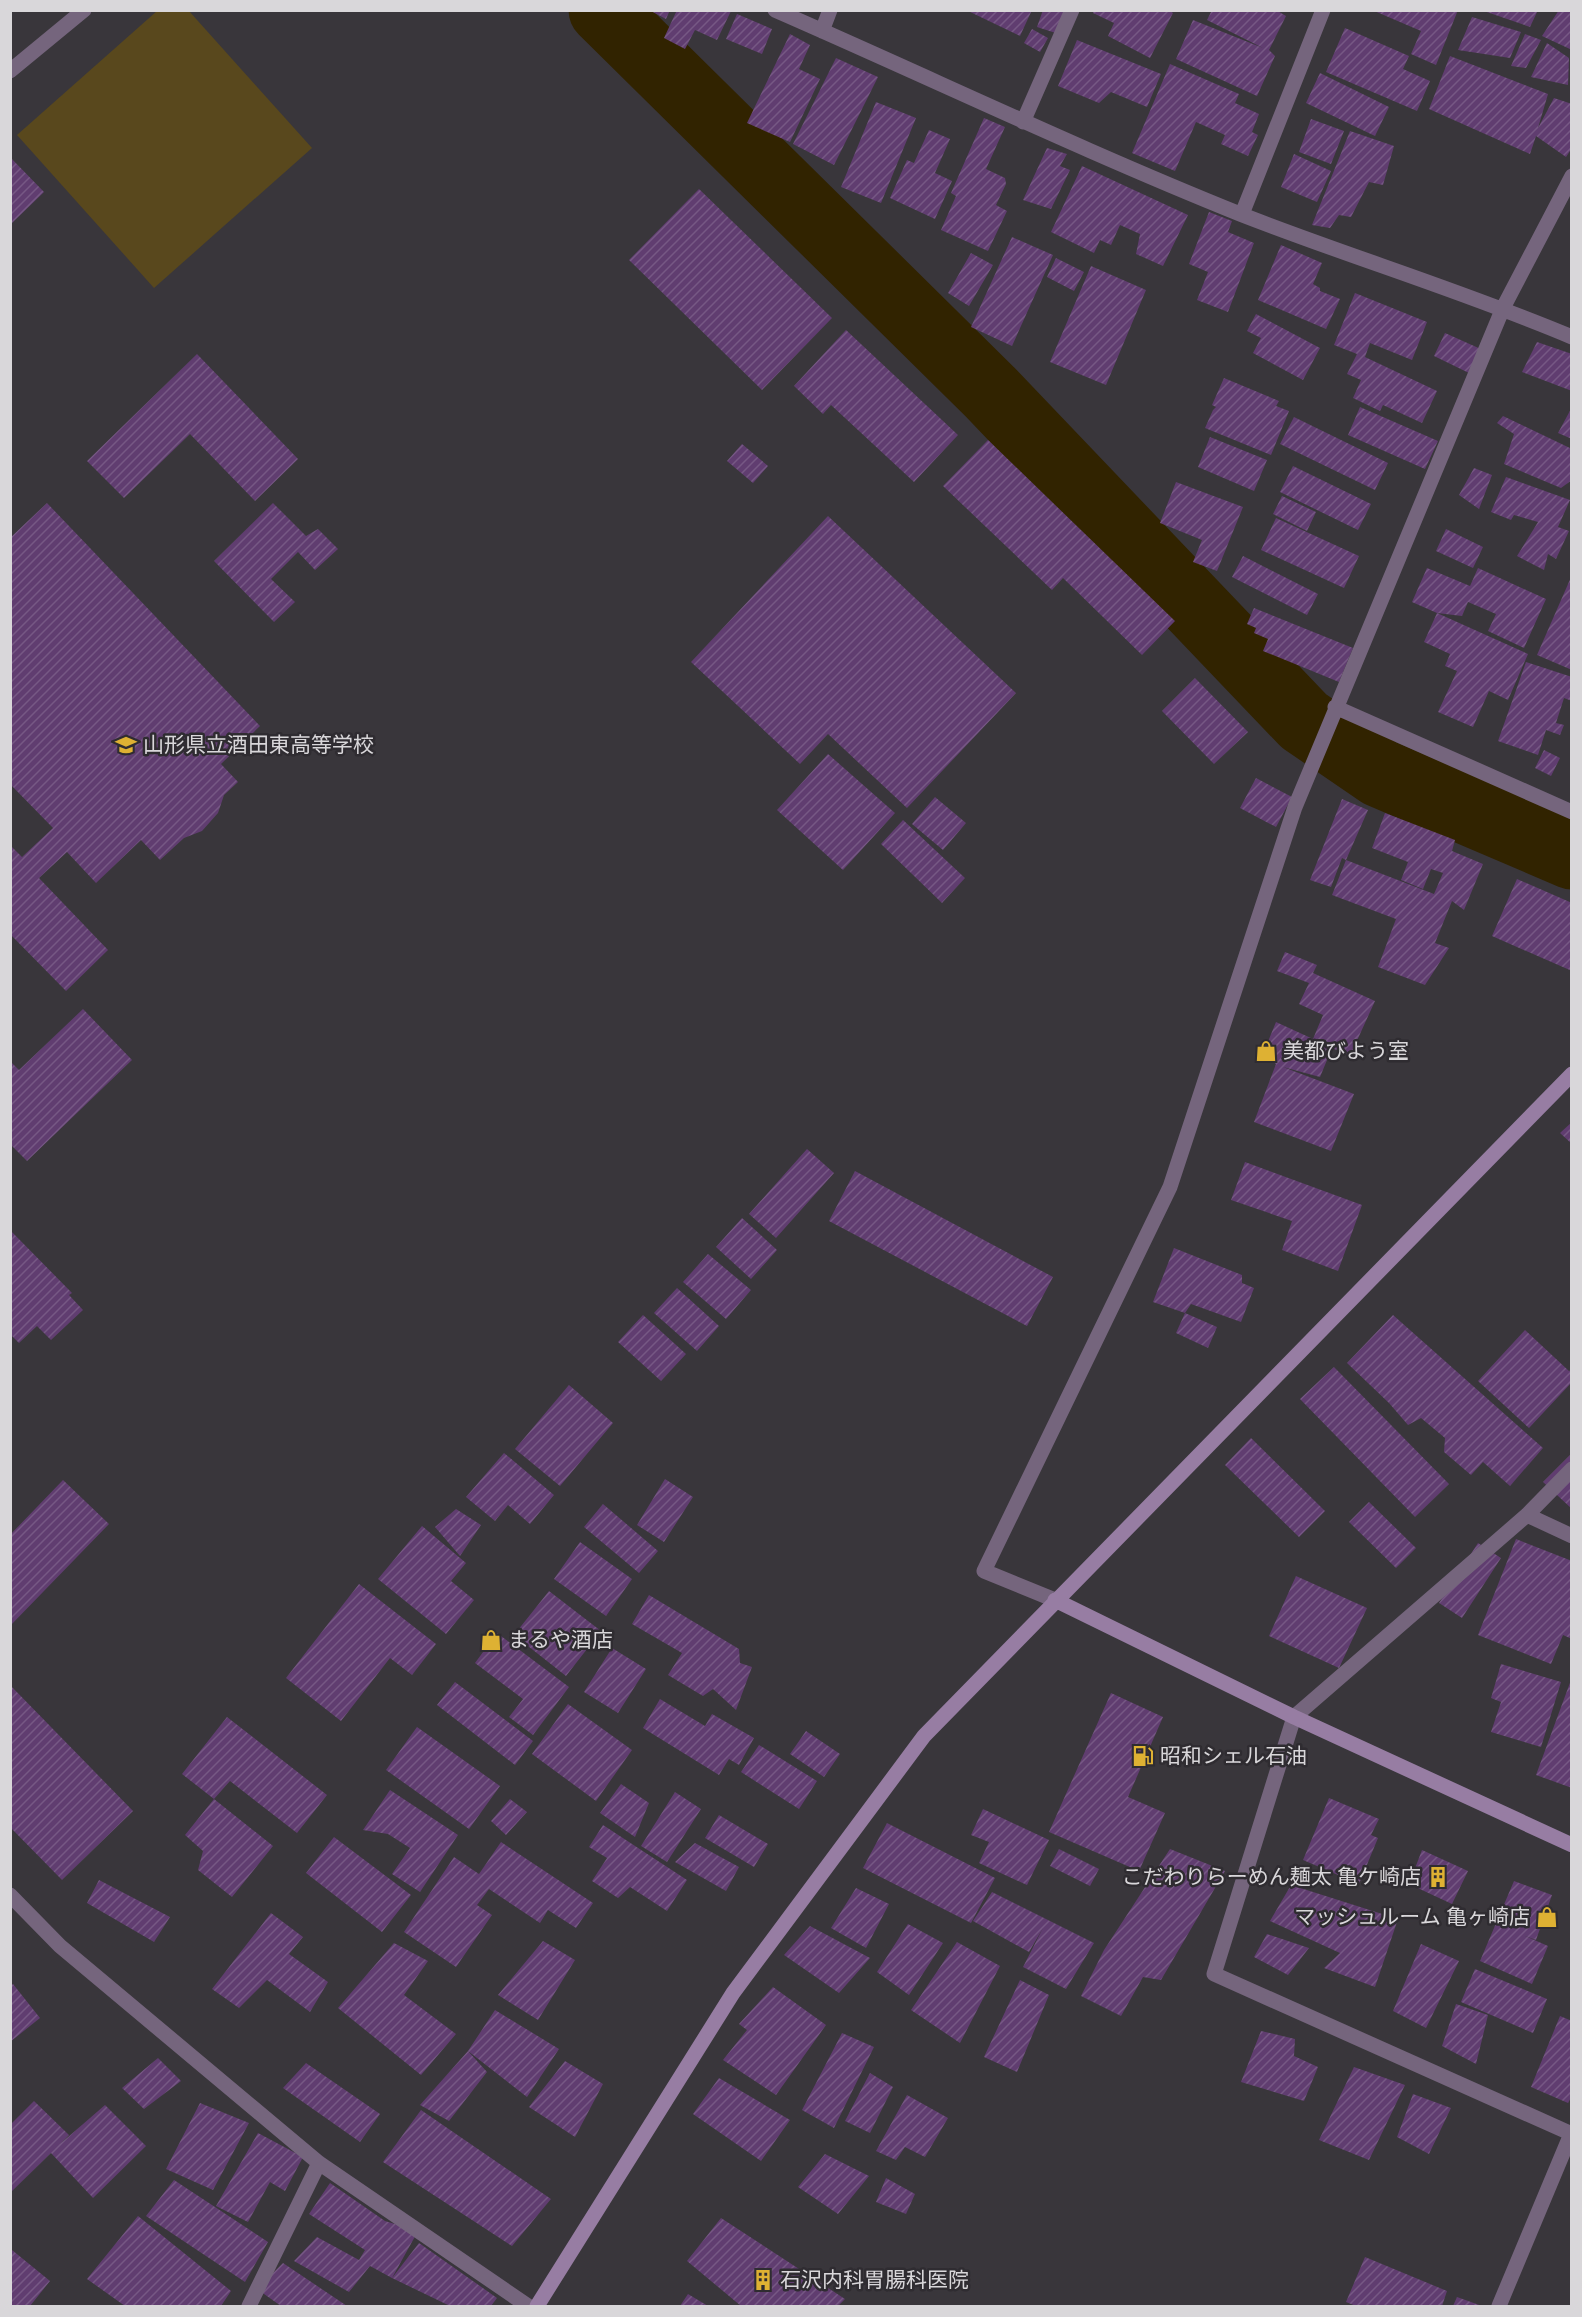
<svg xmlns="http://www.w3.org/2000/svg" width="1582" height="2317" viewBox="0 0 1582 2317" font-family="'Roboto Serif','Noto Sans JP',serif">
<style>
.garden{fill:#59481d}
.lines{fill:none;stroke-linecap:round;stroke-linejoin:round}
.river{stroke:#312300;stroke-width:69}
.building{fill:url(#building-hatch)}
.street{stroke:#75657d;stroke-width:15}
.secondary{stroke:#977da3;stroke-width:15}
.labels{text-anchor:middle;stroke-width:5;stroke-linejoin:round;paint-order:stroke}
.poi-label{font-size:21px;fill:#d9d7da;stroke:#2f2c31;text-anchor:start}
</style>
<defs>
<pattern id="building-hatch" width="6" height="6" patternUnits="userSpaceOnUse" patternTransform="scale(1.5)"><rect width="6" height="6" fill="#603d70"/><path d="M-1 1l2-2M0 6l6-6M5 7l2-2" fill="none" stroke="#765884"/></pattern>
</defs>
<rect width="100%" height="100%" fill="#39363b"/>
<!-- garden -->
<path class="garden" d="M189,11L312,148L154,288L17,135L157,11Z"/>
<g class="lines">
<!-- river -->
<path class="river" d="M603,10L990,392L1304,721L1380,773L1572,855"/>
</g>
<!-- building -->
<path class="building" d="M649,10H670L666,19Z
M677,10H730L731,11L717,40L695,30L685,49L664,38Z
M966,10H1032L1020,36Z
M1043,10H1070L1062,35L1037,27Z
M1094,10H1169L1173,13L1150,58L1108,36L1114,23L1093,13Z
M1212,10H1276L1286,16L1269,50L1275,56L1257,96L1176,59L1193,20L1263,48L1207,20Z
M1372,10H1458L1436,65L1411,54L1421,31Z
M1481,10H1538L1530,27Z
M1559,10H1572V50L1542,36Z
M737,14L772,29L762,54L726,39Z
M1472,17L1521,32L1510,58L1458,50Z
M1345,28L1409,56L1403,69L1430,81L1417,111L1326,72Z
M1032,29L1048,38L1040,52L1024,43Z
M790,34L810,45L799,69L820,79L790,142L747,123Z
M1525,34L1541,40L1526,68L1511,66Z
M1077,40L1161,74L1147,107L1111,92L1099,103L1058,86Z
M1547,43L1569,58L1568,85L1531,77Z
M1450,56L1548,94L1538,128L1554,98L1572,104V148L1566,157L1536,136L1530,154L1429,109Z
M836,58L878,77L834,165L793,144Z
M1170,64L1239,94L1235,103L1259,114L1252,132L1258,135L1248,156L1221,144L1225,135L1196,122L1175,171L1132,153Z
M1320,73L1389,107L1375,136L1306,103Z
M876,102L916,118L881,203L841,187Z
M984,118L1005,127L986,169L1005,178L1006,184L996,205L1007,211L988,251L941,230L956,196L951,193Z
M1311,119L1344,131L1331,164L1299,152Z
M929,130L950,139L935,173L952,181L935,219L890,198L907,160L914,163Z
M1350,131L1394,146L1383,185L1369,182L1351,217L1339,215L1330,228L1312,225Z
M1047,148L1067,154L1060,166L1070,170L1051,209L1023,200Z
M1294,154L1331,171L1317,202L1281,187Z
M10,157L44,192L10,225Z
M1082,166L1188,215L1163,266L1136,254L1140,234L1120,225L1111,245L1100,240L1094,253L1051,232Z
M699,189L832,318L762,390L629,260Z
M1209,212L1232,221L1228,232L1254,243L1228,312L1197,300L1208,272L1189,264Z
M1012,237L1053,255L1012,346L971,327Z
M1281,245L1322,263L1313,284L1320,288V291L1340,299L1326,329L1258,300Z
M971,253L993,265L969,306L948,293Z
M1056,258L1084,272L1074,291L1047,277Z
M1091,266L1146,290L1106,385L1050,362Z
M1355,293L1427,322L1412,360L1370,343L1365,357L1437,391L1422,423L1383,405L1380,411L1353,398L1361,380L1347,374L1357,354L1334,345Z
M1256,314L1320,348L1303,380L1253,353L1261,338L1247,331Z
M846,330L958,435L914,482L831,405L823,414L794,386Z
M1445,333L1483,350L1471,374L1434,356Z
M1537,342L1572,354V391L1522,372Z
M197,354L298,459L255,501L190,434L124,498L87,461Z
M1224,378L1279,401L1276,406L1289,411L1271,455L1205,428L1213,410L1216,407L1212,405Z
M1360,407L1438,441L1425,469L1348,435Z
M1572,407V439L1558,433Z
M1503,416L1572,449V480L1561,488L1504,464L1514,434L1497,423Z
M1294,417L1388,463L1375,490L1280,444Z
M1210,437L1267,460L1254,491L1198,467Z
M988,440L1175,621L1142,655L1063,578L1052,590L943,486Z
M742,444L768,466L753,483L727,461Z
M1293,466L1371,504L1358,530L1280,492Z
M1474,468L1492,475L1479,509L1459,495Z
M1506,477L1570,500L1558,527L1569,531L1556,559L1548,554L1544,570L1517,556L1538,522L1514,515L1511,520L1491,512Z
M1176,482L1243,507L1217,571L1193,562L1202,540L1160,523Z
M1282,496L1316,512L1307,531L1273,514Z
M47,503L260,726L221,764L238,782L224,795L218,813L202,831L184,838L160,860L141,840L96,883L67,852L39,878L108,950L66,991L10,934V845L22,857L53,828L10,784V538Z
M273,503L306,536L318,529L338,549L315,570L298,552L271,579L295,602L274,622L214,561Z
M828,516L1016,693L907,808L828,734L800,764L691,662Z
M1276,518L1359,556L1344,588L1261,550Z
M1446,529L1483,547L1473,568L1436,551Z
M1243,556L1318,594L1307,615L1232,577Z
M1427,568L1470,586L1478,568L1546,599L1524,648L1488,631L1496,614L1468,602L1462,616L1437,613L1528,654L1508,700L1489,691L1473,727L1438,712L1457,671L1445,666L1450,654L1424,642L1437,613L1412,602Z
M1572,575V670L1537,655Z
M1254,608L1353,648L1339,682L1263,651L1268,639L1254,633L1256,628L1247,624Z
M1526,662L1572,677V701L1564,698L1556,723L1564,725L1560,735L1546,730L1538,755L1498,741Z
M1195,678L1248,732L1214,764L1162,711Z
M1544,750L1560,758L1551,776L1535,768Z
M828,754L895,813L843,870L777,810Z
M1256,778L1292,797L1276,827L1240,808Z
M935,797L966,823L943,850L912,824Z
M1342,799L1368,810L1346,860L1342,858L1331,887L1310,880Z
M1385,813L1455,840L1452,851L1483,864L1464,910L1452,901L1435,943L1449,948L1425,985L1378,967L1396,919L1332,895L1346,860L1434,894L1443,873L1431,869L1423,889L1401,880L1408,862L1372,848Z
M903,820L965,878L942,903L881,844Z
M1517,879L1572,903V971L1492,936Z
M1285,952L1317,965L1313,973L1375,1001L1350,1056L1332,1048L1320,1077L1283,1067L1354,1094L1331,1151L1254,1122L1276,1064L1263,1054L1276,1022L1313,1039L1323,1015L1299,1004L1309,983L1277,971Z
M83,1009L132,1060L27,1161L10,1144V1061L19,1070Z
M1572,1122V1144L1560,1133Z
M807,1149L834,1173L776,1238L749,1214Z
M1245,1162L1362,1205L1338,1271L1282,1250L1292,1221L1231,1200Z
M855,1171L1053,1277L1027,1326L829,1221Z
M742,1218L777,1250L751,1279L716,1247Z
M10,1230L72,1293L69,1295L83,1310L51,1340L37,1326L19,1343L10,1334Z
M1174,1248L1242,1275V1283L1254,1288L1241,1322L1191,1304L1185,1313L1153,1302Z
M708,1254L751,1290L726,1319L683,1282Z
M677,1288L719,1326L697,1351L654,1313Z
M1185,1313L1217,1327L1208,1348L1176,1333Z
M643,1315L686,1354L661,1381L618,1342Z
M1393,1315L1543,1448L1510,1486L1483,1462L1471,1475L1444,1452L1445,1438L1421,1418L1408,1425L1389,1403L1347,1363Z
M1525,1330L1569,1371L1572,1369V1382L1529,1428L1478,1381Z
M1334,1367L1449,1484L1415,1517L1300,1399Z
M569,1385L613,1423L560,1486L515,1449Z
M1251,1438L1325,1511L1299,1537L1225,1465Z
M504,1453L554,1495L530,1524L508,1505L495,1521L466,1497Z
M1572,1453V1509L1543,1482Z
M665,1479L693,1497L664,1542L637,1525Z
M63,1480L109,1524L10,1626V1535Z
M1369,1502L1416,1548L1396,1568L1349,1522Z
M603,1504L658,1551L639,1573L584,1527Z
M456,1509L481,1525L460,1556L435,1527Z
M422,1526L466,1563L451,1581L474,1600L446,1634L378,1579Z
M1516,1539L1572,1561V1639L1563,1635L1551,1664L1478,1635Z
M580,1542L632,1579L606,1616L554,1579Z
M1478,1543L1501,1558L1462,1618L1439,1603Z
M1296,1576L1367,1608L1339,1668L1269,1636Z
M359,1584L436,1644L412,1675L390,1658L341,1721L286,1678Z
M549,1591L601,1631L566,1676L514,1635Z
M649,1595L739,1649L740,1663L752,1667L736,1710L713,1689L703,1696L668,1675L682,1653L632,1624Z
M497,1633L569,1687L533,1735L509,1717L523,1699L475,1663Z
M612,1648L646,1669L618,1713L584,1692Z
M1501,1664L1561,1682L1541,1747L1491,1732L1501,1702L1491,1698Z
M1571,1680H1572V1788L1536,1775Z
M455,1682L533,1741L515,1765L437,1705Z
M10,1685L133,1811L62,1880L10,1827Z
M1111,1693L1163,1717L1128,1797L1165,1813L1139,1871L1049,1832Z
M660,1699L705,1726L712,1714L754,1738L739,1765L729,1759L719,1775L643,1728Z
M568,1704L632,1750L596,1801L532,1754Z
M227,1717L327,1795L297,1833L230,1781L214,1799L182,1774Z
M417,1727L500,1786L469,1829L386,1770Z
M806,1731L840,1754L824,1777L790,1754Z
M759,1745L817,1781L799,1809L741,1772Z
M621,1784L649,1803L635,1837L600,1813Z
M390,1790L458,1835L420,1892L392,1874L410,1848L388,1834L363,1830Z
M675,1792L701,1809L667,1862L641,1846Z
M1329,1798L1379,1819L1371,1835L1378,1838L1359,1884L1303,1860Z
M214,1799L273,1846L232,1897L198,1870L203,1851L185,1835Z
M510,1799L527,1812L506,1835L491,1821Z
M983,1809L1049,1840L1027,1885L979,1863L989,1842L971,1835Z
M719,1815L768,1844L754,1867L705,1838Z
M887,1823L995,1878L971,1923L863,1868Z
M603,1825L687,1880L667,1911L630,1887L618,1898L592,1881L607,1858L589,1847Z
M334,1837L411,1895L382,1932L306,1873Z
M501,1842L593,1903L576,1928L548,1910L540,1923L489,1889L477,1905L492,1915L456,1967L404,1932L454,1857L479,1874Z
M695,1843L739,1867L726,1891L675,1862Z
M1059,1849L1099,1869L1090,1886L1050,1866Z
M1170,1849L1225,1871L1161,1980L1143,1977L1121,2016L1081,1996L1104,1950Z
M1422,1850L1468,1871L1452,1904L1409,1884Z
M99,1880L170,1917L154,1942L87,1903Z
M1514,1881L1552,1895L1536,1940L1523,1935L1548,1946L1532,1984L1480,1961Z
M1291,1885L1398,1919L1375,1987L1324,1968L1340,1953L1270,1921Z
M856,1888L889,1904L866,1948L831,1928Z
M992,1892L1094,1943L1066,1989L1023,1967L1043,1928L1029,1952L973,1921Z
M271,1913L303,1937L289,1954L328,1982L310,2012L267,1980L239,2008L212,1989Z
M908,1924L943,1943L909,1995L877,1972Z
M810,1926L870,1958L839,1993L784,1955Z
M1267,1934L1309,1948L1288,1975L1254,1957Z
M543,1941L575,1960L538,2020L498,1995Z
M957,1942L1000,1966L960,2043L911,2010Z
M394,1943L428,1961L404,1995L456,2034L421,2075L338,2008Z
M1421,1944L1459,1961L1426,2028L1393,2011Z
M1475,1969L1547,1999L1533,2033L1461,2002Z
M1020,1980L1049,1995L1017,2072L984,2057Z
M13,1984L40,2018L10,2042V1986Z
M773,1987L826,2025L776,2095L723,2060L747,2030L739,2024Z
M1456,2004L1488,2015L1476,2064L1442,2046Z
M495,2010L559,2049L527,2097L468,2051Z
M1560,2016L1572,2021V2096L1568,2103L1531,2087Z
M1261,2031L1295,2039L1294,2056L1318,2067L1304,2101L1241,2082Z
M842,2033L874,2047L834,2128L802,2110Z
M468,2051L487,2072L449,2121L420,2105Z
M158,2058L181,2081L144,2109L122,2088Z
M565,2061L603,2084L575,2137L529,2107Z
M306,2063L380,2114L360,2142L283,2088Z
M1354,2067L1405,2085L1369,2160L1319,2140Z
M870,2073L893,2087L870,2133L845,2121Z
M719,2078L790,2120L761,2161L693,2114Z
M1413,2094L1451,2108L1429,2154L1397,2137Z
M907,2095L948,2118L925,2157L905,2147L896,2160L876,2151Z
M34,2101L69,2135L60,2144L105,2105L146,2146L93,2198L51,2153L10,2193V2125Z
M200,2103L249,2123L213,2190L166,2169Z
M421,2110L551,2199L512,2246L383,2162Z
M258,2133L303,2157L285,2191L270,2182L248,2222L216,2206Z
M825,2154L869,2176L838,2214L798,2187Z
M886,2178L915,2194L906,2214L876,2202Z
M174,2180L268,2242L245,2282L146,2216Z
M330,2183L385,2221L418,2231L392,2278L370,2266L349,2292L294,2261L317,2237L359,2260L365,2250L309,2214Z
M138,2216L231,2291L221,2306H125L87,2279Z
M721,2218L845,2299L838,2306H741L687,2261Z
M419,2243L497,2298L491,2306H450L392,2278Z
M12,2250L50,2281L30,2306H10V2253Z
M1365,2257L1447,2291L1442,2306H1356L1346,2302Z
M283,2263L347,2306H281L257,2289Z
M688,2294L708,2306H680Z
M1457,2297L1482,2306H1453Z"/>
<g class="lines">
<!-- street -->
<path class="street" d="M775,10C931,78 1083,151 1240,214C1350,257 1463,291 1572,337
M822,31L830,10
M10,71L84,10
M1023,122L1072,10
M1242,214L1323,10
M1335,707L1572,812
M1572,1469L1527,1515L1294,1717L1214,1974L1572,2134
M1527,1515L1572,1536
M1055,1600L984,1571L1170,1187L1295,807L1503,308L1572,176
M10,1895L60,1946L319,2163L528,2306
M249,2306L319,2163
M1499,2306L1571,2134"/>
<!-- secondary -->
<path class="secondary" d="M1055,1600L1294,1717L1572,1845
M537,2306L733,1993L924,1736L1572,1074"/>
</g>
<!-- icons -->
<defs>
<symbol id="school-bare" viewBox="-9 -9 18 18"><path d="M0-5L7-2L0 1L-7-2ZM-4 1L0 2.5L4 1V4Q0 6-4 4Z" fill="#deb133" stroke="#2f2c31" stroke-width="2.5" paint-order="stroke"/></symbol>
<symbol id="shop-bare" viewBox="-9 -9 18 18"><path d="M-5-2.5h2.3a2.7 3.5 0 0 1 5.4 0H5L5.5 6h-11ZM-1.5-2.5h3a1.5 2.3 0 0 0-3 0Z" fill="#deb133" stroke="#2f2c31" stroke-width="2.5" paint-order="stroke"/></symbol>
<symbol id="fuel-bare" viewBox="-9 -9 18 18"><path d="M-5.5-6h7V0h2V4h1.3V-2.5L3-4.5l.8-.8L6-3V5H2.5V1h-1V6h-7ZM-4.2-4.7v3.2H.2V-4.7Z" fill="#deb133" stroke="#2f2c31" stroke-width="2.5" paint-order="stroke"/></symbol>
<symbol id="building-bare" viewBox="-9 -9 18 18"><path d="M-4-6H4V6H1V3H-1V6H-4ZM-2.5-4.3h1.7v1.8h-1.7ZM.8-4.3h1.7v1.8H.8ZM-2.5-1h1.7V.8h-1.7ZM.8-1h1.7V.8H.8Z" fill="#deb133" stroke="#2f2c31" stroke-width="2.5" paint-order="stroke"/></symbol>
</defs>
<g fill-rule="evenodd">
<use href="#school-bare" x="111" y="730" width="30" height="30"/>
<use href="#shop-bare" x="1251" y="1036" width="30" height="30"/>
<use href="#shop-bare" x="476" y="1625" width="30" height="30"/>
<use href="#fuel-bare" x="1128" y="1741" width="30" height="30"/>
<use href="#building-bare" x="1423" y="1862" width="30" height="30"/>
<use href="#shop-bare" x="1532" y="1902" width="30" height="30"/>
<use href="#building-bare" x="748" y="2265" width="30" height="30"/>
</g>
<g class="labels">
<!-- poi labels -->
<g class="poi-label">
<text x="143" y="752">山形県立酒田東高等学校</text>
<text x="1283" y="1058">美都びよう室</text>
<text x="508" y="1647">まるや酒店</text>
<text x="1160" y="1763">昭和シェル石油</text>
<text x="1421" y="1884" text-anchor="end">こだわりらーめん麺太 亀ケ崎店</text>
<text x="1530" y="1924" text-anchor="end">マッシュルーム 亀ヶ崎店</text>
<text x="780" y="2287">石沢内科胃腸科医院</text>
</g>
</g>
<!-- border -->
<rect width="1582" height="2317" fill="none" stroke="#d9d7da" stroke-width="24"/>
</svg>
